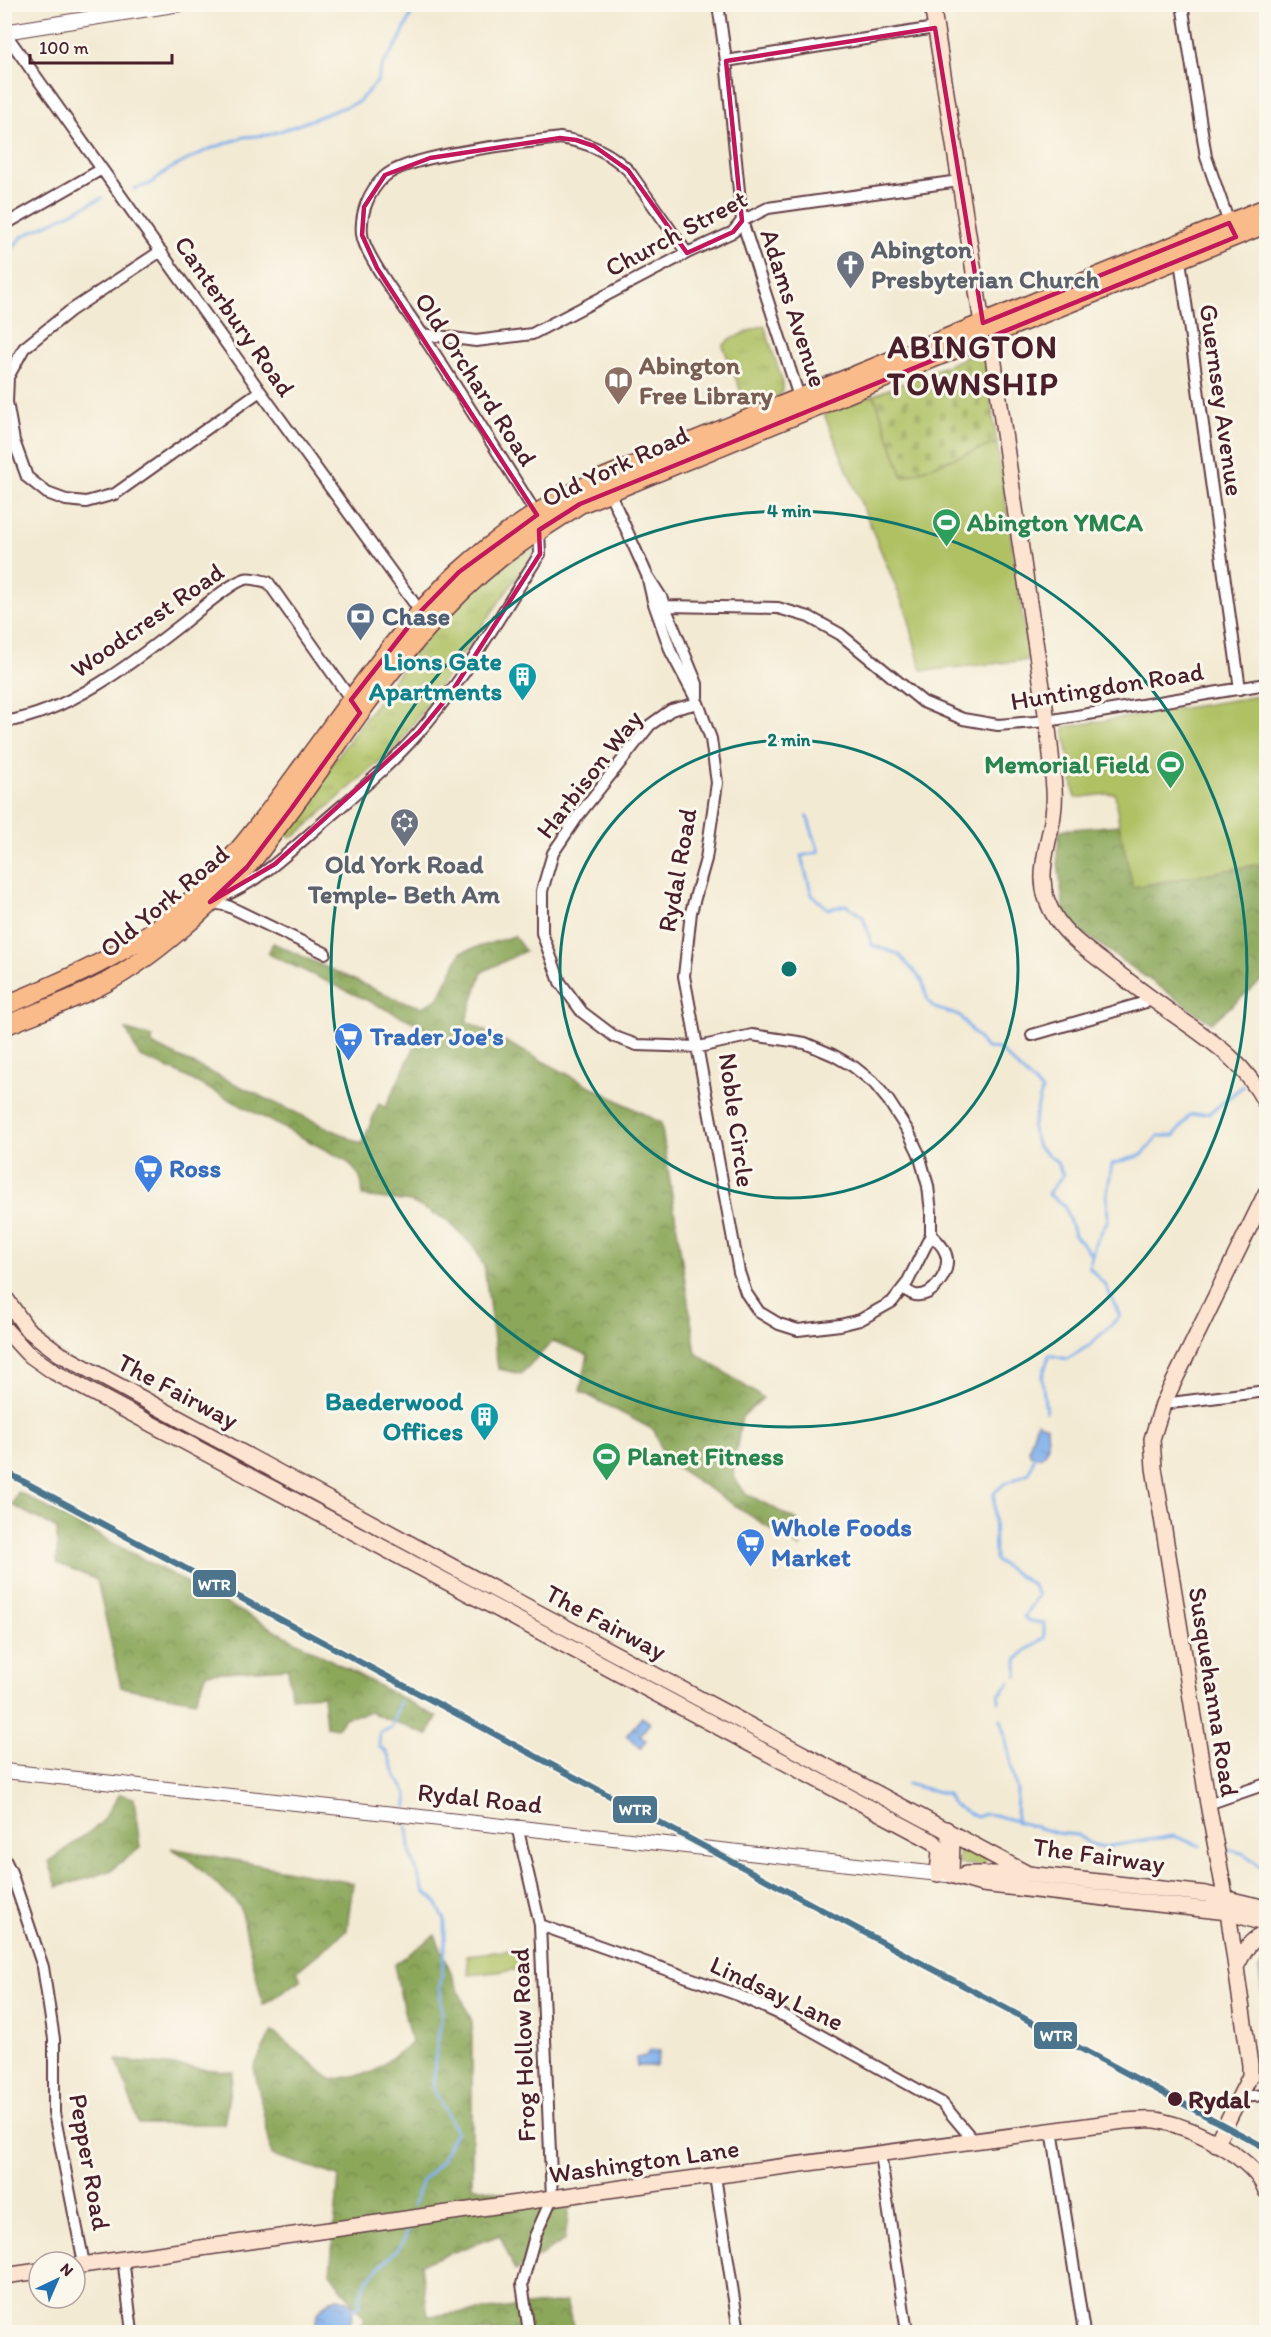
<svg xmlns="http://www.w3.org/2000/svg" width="1271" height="2337" viewBox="0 0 1271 2337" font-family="Itim,sans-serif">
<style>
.grass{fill:url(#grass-tufts);stroke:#7c7048;stroke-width:1.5}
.forest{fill:url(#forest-crowns);stroke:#6a6342;stroke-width:1.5}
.cemetery{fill:url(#cemetery-stones);stroke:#7c7048;stroke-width:1.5}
.park{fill:#afc164;stroke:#7c7048;stroke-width:1.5}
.water{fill:url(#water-ripples);stroke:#66688c;stroke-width:1.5}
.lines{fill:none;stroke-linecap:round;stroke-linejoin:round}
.stream{stroke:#81b1ec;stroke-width:3}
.minor-casing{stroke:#633d44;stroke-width:14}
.tertiary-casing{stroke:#633d44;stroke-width:16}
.secondary-casing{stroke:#633d44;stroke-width:18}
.trunk-casing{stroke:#633d44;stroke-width:21}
.minor{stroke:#fff;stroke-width:10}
.tertiary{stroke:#fff;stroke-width:14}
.secondary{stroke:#fde4d1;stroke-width:15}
.trunk{stroke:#fabb8b;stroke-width:18}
.rail-1-casing{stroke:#fbf7ec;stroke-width:10}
.rail-1{stroke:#4c748c;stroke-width:6}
.marked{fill:none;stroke:#c2185b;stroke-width:4.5;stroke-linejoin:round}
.ring{fill:none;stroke:#0f766e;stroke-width:3}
.stop-dot{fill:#4a1f2b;stroke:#fbf7ec;stroke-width:2}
.labels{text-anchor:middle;stroke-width:6;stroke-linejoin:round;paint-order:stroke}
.street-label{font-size:26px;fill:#4a1f2b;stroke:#fbf7ec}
.worship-label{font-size:26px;font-weight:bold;fill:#5b616d;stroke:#fbf7ec;text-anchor:start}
.education-label{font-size:26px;font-weight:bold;fill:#785e54;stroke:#fbf7ec;text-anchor:start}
.leisure-label{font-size:26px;font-weight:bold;fill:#27864d;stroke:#fbf7ec;text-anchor:start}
.service-label{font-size:26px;font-weight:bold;fill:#4e5e75;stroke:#fbf7ec;text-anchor:start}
.culture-label{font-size:26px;font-weight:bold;fill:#0d838f;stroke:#fbf7ec;text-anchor:end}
.shop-label{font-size:26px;font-weight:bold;fill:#366cbe;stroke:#fbf7ec;text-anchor:start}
.stop-label{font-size:26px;font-weight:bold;fill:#4a1f2b;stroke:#fbf7ec;text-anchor:start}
.district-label{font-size:32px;font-weight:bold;letter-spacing:1.5px;fill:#4a1f2b;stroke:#fbf7ec}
.centre{fill:#0f766e;stroke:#fbf7ec;stroke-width:3}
.ring-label{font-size:18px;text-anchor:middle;font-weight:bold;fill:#0f766e;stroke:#fbf7ec;stroke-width:6;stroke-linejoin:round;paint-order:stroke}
.line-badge{stroke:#fbf7ec;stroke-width:2}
.badge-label{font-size:16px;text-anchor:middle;font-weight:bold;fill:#fff}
</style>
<defs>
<pattern id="grass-tufts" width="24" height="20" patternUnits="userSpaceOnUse" patternTransform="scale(1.5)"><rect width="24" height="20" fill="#afc164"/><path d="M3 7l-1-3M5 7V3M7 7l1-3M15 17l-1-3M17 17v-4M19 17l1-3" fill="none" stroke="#98a557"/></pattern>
<pattern id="forest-crowns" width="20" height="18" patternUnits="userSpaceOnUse" patternTransform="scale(1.5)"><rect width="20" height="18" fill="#8ba75a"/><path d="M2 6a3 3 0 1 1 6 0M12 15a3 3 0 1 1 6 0" fill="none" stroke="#74874b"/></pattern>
<pattern id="cemetery-stones" width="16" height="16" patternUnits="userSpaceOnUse" patternTransform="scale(1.5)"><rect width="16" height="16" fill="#afc164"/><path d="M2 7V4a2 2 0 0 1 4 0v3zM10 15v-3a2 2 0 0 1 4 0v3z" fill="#98a557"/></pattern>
<pattern id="water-ripples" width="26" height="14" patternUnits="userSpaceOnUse" patternTransform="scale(1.5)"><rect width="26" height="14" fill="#81b1ec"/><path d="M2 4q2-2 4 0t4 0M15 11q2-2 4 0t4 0" fill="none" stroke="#6c8fbf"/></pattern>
</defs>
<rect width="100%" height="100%" fill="#fbf7ec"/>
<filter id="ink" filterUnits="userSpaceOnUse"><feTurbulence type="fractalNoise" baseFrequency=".0167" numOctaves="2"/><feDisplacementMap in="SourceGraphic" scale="12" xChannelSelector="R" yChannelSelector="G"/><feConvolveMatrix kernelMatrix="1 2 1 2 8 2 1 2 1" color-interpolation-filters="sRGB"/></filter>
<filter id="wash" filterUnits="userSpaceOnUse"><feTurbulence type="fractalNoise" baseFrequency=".008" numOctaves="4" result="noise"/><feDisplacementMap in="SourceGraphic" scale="24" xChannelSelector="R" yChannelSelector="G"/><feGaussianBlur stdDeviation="1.35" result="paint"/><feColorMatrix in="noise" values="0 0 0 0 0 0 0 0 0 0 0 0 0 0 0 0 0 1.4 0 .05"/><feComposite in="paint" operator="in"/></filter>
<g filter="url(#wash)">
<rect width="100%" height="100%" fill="#f3ead3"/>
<!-- grass -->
<path class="grass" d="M764,325L783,383V391L779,395L747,407L723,346L730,339Z
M530,545L533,548V554L398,745L295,836L290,837L283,830L411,656L463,597Z
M4,1305L82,1372V1375L79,1377C50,1361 24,1346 5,1318Z
M103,1386L174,1424L159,1421L101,1390Z
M223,1451H225L338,1513L337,1515L222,1454Z
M960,1842L986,1856L985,1866L958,1864Z"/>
<!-- forest -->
<path class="forest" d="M1119,825L1134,887L1266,863V977L1211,1023L1065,920L1057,854L1060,830Z
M514,936L525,951L482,972L466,1021L661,1123L696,1353L763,1398L742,1417L733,1471L737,1484L747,1494L798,1521L800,1548L665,1460L654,1430L580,1391L588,1355L553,1341L521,1374L498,1369L484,1267L475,1248L447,1220L411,1202L362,1196C364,1179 357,1171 345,1160L175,1071L140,1057L126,1030L153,1037L151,1044L362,1144L379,1103L385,1108L424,1027L268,954L273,943L398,1000L422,1007L438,999L461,952Z
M18,1492L437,1717L428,1735L369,1712L344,1718L337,1728L326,1726L323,1695L291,1697L288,1668L207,1673L195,1701L121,1687L97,1580L57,1563V1529L12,1505Z
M120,1794L134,1798L140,1848L108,1872L57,1887L49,1861L100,1824Z
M171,1848L353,1883L347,1930L297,1971L301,1980L263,2005L240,1906L189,1859Z
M435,1935L472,2022V2186L569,2209L565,2240L515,2271L500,2235L421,2264L428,2316L566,2302L575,2332H356L365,2319L330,2273L339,2176L272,2155L254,2067L272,2031L332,2080L373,2072L411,2043L394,1965Z
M1266,1958V2021L1259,1969Z
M117,2060L233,2072L224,2124H139Z"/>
<!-- cemetery -->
<path class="cemetery" d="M979,352L984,355L997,443L903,477L874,395Z"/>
<!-- park -->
<path class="park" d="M874,395L903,477L997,443L1029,660L932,670H921L908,616L824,414Z
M1266,695V863L1133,887L1119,825L1115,793L1075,798L1064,727Z
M520,1949L522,1969L469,1975L467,1955Z"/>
<!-- water -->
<path class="water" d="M1037,1422L1047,1426L1048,1445L1044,1454L1040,1457L1030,1454L1029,1448Z
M642,1717L650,1723L640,1735L646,1740L641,1748L626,1736Z
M651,2050L660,2051L656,2066H637L636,2058L646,2056Z
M337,2297L351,2303C356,2316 350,2323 341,2332H320C309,2317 323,2304 337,2297Z"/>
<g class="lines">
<!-- stream -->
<path class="stream" d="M134,189L150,184L166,171L207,150L244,137L268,135L295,126L358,102L377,82L382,66L399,41L416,4
M4,257L23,236L102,198
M807,816L819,852L801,856L812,895L828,909L846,905L863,917L872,945L898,954L922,980L928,1001L935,1008L960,1016L986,1048L999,1049L1042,1091L1032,1128L1038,1147L1056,1161L1063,1175L1048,1194L1064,1205L1074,1234L1092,1255
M1257,1071L1266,1049
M1046,1412L1042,1378L1049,1355L1067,1359L1090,1345L1120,1316L1106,1286L1089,1267L1095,1244L1108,1220L1107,1194L1112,1164L1142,1155L1158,1136H1174L1190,1115L1210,1113L1243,1086
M1017,1677V1660L1026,1650L1044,1638V1623L1030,1621L1024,1617L1038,1595L1033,1585L995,1560L994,1493L1004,1484L1029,1473L1035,1455
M400,1701L391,1728L380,1732L379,1746L387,1753L397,1778L407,1793V1807
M999,1701V1695L1010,1682
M1001,1719L1017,1791L1016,1822
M907,1784L947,1794L953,1805L977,1817L985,1814L995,1815L1056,1833L1077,1835L1091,1844L1104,1847L1174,1836L1200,1846
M407,1821L411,1855L424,1892L434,1899L445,1920V1949L440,1987L442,2012L435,2060L433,2088L456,2131L441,2161L422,2181L413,2205
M1227,1849L1245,1854L1260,1866L1266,1867
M352,2311L361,2305C354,2281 391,2261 402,2243C405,2240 406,2234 408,2230"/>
</g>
</g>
<g filter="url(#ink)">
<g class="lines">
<defs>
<path id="minor" d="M718,4L726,61L742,221L801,403
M1182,4L1206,157L1230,226
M8,32L10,40L260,391L422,614
M726,61L935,28
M4,225L102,169
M161,251L70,311L24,348L8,377L7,402L14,441L27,477L47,493L66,500L86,502L115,494L260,391
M1180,260L1240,689
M422,334L476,341L532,334L687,253L733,232L742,221L768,208L959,181
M608,489L647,575L661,597L697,684V697
M537,515C499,454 461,394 422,334C409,313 364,256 362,234C360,213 369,191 384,177C408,154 523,143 560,138C587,142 608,151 628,170L687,253
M647,575L653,601L671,652L698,703L711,739L717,783L706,859L691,912L684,976L739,1272L746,1293L759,1312L779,1324L798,1330L840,1325L860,1320L892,1302L907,1283L931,1235V1212L928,1186L919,1154L908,1131L888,1100L874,1083L854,1067L833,1055L805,1043L752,1035L699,1047L637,1045L615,1037L582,1012L560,982L542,933V891L553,853L578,816L650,725L671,710L698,703
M665,606L778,608L809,617L840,634L923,702L963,719L998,725L1047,721L1266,684
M4,722C69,712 131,664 182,624C196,613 230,583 245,579C251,577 262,581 268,582L354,704
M221,897C259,882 290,851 320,825C354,795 390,766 420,731C466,677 501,613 540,554L539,530
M210,902L228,906L325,953
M1032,1035L1153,1000
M903,1288C906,1290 911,1294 915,1295C933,1298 948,1274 947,1259C946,1249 938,1241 931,1235
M1163,1404L1266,1391
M1208,1804L1266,1784
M517,1826L540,1925L552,2198L535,2236L522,2284L529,2332
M4,1858L11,1872L43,1967L54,2039V2113L84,2264
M540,1925L738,1995L791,2019L942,2103L973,2140
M1241,2097L1266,2095
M1052,2130L1084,2332
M880,2154L907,2332
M715,2176L739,2332
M123,2258L132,2332"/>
<path id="tertiary" d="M4,32L180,4
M4,1771L948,1875"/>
<path id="secondary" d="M932,4L982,323L992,349C1004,436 1017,522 1030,609C1039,669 1050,729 1054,789C1058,837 1025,874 1057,920C1070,939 1090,952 1107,965C1128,981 1148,996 1169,1011C1208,1039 1243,1059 1266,1104
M4,1296L27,1329L60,1354L475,1579L1028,1874L1206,1894L1266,1908
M4,1328L27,1353L54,1372L934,1842L940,1850L938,1874
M946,1829L952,1842L951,1875
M966,1874H1026
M951,1875L982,1884L1228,1912L1266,1924
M1236,1967C1244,1952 1249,1939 1266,1934
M1216,2144L1250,2076V2065L1228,1912L1208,1804L1154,1468L1152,1439L1163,1404L1266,1193
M75,2266L629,2187L1124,2121C1136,2121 1150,2118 1161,2121C1194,2128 1255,2158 1266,2191
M4,2276L39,2271"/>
<path id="trunk" d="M4,1006C69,979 133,952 186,905C233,863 269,812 305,763C352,699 401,626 459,572C501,534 552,501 603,478L1266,208
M4,1026C38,1012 73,1000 105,983C153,958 207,908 245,868C257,857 266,842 276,829C305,792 331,753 358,715C400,658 445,601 501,557C526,538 554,521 580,504L987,336L1266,224"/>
</defs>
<!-- minor casing -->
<use href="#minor" class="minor-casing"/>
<!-- tertiary casing -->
<use href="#tertiary" class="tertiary-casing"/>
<!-- secondary casing -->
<use href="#secondary" class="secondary-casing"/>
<!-- trunk casing -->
<use href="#trunk" class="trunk-casing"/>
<!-- minor -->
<use href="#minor" class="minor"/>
<!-- tertiary -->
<use href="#tertiary" class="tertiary"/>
<!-- secondary -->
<use href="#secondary" class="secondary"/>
<!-- trunk -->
<use href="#trunk" class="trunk"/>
<defs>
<path id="rail-1" d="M4,1471L1266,2148"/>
</defs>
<!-- rail-1 casing -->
<use href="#rail-1" class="rail-1-casing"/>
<!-- rail-1 -->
<use href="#rail-1" class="rail-1"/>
</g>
</g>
<!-- marked area -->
<path class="marked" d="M935,28L983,323L1229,223L1236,237L580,504L539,530L540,554L451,693L419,732L275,864L210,902L247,867L291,809L360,713L351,700L420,612L459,572L537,515L377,268L362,235L364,207L385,175L430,158L560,138L576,140L594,146L628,170L687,253L733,232L742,221L726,61Z"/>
<!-- distance rings -->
<g class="ring">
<circle cx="789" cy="969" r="229"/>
<circle cx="789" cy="969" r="458"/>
</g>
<!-- icons -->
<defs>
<symbol id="church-pin" viewBox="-11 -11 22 30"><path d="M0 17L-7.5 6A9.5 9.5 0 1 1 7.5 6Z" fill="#6b7280" stroke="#fbf7ec"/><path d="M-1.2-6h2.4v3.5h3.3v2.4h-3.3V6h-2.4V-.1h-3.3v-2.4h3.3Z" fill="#fff"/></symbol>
<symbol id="library-pin" viewBox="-11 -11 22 30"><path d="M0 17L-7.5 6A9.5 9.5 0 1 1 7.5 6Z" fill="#8d6e63" stroke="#fbf7ec"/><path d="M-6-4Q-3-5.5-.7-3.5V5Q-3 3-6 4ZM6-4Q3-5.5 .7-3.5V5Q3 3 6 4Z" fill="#fff"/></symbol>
<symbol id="stadium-pin" viewBox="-11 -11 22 30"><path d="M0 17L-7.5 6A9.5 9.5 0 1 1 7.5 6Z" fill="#2e9e5b" stroke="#fbf7ec"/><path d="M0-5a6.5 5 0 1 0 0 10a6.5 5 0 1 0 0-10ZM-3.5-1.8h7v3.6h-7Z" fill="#fff"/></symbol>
<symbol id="bank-pin" viewBox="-11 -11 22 30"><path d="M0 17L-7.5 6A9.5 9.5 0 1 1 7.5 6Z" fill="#5c6f8a" stroke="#fbf7ec"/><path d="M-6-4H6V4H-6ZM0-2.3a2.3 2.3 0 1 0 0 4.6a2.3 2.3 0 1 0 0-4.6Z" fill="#fff"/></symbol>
<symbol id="building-pin" viewBox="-11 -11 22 30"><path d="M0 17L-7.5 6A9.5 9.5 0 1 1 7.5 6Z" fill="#0f9aa8" stroke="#fbf7ec"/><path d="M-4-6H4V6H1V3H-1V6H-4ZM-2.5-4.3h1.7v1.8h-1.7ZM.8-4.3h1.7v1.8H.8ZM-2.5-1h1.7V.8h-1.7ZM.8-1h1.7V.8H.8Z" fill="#fff"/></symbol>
<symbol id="synagogue-pin" viewBox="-11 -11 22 30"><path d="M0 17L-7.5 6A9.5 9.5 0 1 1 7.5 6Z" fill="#6b7280" stroke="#fbf7ec"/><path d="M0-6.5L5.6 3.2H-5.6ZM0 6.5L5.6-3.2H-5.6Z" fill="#fff"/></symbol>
<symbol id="supermarket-pin" viewBox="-11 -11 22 30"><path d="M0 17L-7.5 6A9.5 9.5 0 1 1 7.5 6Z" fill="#3f7fe0" stroke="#fbf7ec"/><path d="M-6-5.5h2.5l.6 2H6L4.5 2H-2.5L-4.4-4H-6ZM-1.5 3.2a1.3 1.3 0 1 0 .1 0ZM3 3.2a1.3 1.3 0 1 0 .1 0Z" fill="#fff"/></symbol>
</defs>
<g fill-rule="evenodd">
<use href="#church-pin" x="834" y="248" width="33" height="45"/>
<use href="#library-pin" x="602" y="364" width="33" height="45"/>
<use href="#stadium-pin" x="930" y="506" width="33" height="45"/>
<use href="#bank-pin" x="344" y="600" width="33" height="45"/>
<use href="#building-pin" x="506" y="660" width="33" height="45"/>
<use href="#stadium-pin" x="1154" y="748" width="33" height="45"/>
<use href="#synagogue-pin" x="388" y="806" width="33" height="45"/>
<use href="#supermarket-pin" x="332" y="1020" width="33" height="45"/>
<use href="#supermarket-pin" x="132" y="1152" width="33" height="45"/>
<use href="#building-pin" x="468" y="1400" width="33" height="45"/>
<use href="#stadium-pin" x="590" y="1440" width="33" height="45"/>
<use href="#supermarket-pin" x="734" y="1526" width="33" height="45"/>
</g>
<!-- markers -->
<circle class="stop-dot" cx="1175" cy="2099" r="8"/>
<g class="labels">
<!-- street labels -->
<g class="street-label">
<text transform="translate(676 233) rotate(-28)" y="9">Church Street</text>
<text transform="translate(794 308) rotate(72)" y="9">Adams Avenue</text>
<text transform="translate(235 316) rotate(55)" y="9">Canterbury Road</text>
<text transform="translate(476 379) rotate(57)" y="9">Old Orchard Road</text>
<text transform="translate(1222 400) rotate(82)" y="9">Guernsey Avenue</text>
<text transform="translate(615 466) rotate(-25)" y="9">Old York Road</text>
<text transform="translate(147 620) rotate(-35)" y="9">Woodcrest Road</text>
<text transform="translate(1107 686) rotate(-9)" y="9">Huntingdon Road</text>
<text transform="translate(589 774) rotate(-52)" y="9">Harbison Way</text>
<text transform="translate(677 870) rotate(-80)" y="9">Rydal Road</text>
<text transform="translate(164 901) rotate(-40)" y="9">Old York Road</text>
<text transform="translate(737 1120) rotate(82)" y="9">Noble Circle</text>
<text transform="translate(178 1391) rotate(28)" y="9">The Fairway</text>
<text transform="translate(606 1622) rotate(28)" y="9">The Fairway</text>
<text transform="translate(1214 1692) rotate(81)" y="9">Susquehanna Road</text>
<text transform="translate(480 1798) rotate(6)" y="9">Rydal Road</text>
<text transform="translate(1099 1855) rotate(8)" y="9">The Fairway</text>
<text transform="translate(777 1993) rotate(25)" y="9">Lindsay Lane</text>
<text transform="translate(523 2045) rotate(-92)" y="9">Frog Hollow Road</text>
<text transform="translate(644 2161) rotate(-8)" y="9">Washington Lane</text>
<text transform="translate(90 2162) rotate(80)" y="9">Pepper Road</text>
</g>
<!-- worship labels -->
<g class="worship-label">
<text x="871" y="258">Abington<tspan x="871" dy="30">Presbyterian Church</tspan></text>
<text x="404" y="873" text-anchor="middle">Old York Road<tspan x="404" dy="30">Temple- Beth Am</tspan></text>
</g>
<!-- education labels -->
<g class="education-label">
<text x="639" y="374">Abington<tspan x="639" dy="30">Free Library</tspan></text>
</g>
<!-- leisure labels -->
<g class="leisure-label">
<text x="967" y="531">Abington YMCA</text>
<text x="1149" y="773" text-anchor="end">Memorial Field</text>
<text x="627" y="1465">Planet Fitness</text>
</g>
<!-- service labels -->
<g class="service-label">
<text x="382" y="625">Chase</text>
</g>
<!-- culture labels -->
<g class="culture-label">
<text x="502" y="670">Lions Gate<tspan x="502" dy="30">Apartments</tspan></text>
<text x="463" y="1410">Baederwood<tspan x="463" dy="30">Offices</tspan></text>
</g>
<!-- shop labels -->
<g class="shop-label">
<text x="370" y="1045">Trader Joe's</text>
<text x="169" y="1177">Ross</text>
<text x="771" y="1536">Whole Foods<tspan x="771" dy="30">Market</tspan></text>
</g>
<!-- stop labels -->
<g class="stop-label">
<text x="1188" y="2108">Rydal</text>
</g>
<!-- district labels -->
<g class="district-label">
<text x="973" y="358">ABINGTON<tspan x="973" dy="37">TOWNSHIP</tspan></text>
</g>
</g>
<circle cx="789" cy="969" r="9" class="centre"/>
<g class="ring-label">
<text x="789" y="517">4 min</text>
<text x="789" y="746">2 min</text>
</g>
<g class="line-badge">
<rect x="192" y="1569" width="45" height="29" rx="6" fill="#4c748c"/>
<rect x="612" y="1795" width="46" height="29" rx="6" fill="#4c748c"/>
<rect x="1033" y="2021" width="45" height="29" rx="6" fill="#4c748c"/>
</g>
<g class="badge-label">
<text x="214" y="1590">WTR</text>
<text x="635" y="1815">WTR</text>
<text x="1056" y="2041">WTR</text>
</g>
<!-- margin -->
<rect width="1271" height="2337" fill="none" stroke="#fbf7ec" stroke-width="24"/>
<!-- north arrow -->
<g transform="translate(57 2280) rotate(44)"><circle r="28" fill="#fbf7ec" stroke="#b4a19f" stroke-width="1.5"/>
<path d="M0-4.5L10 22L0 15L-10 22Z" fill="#1f6fb2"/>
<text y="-9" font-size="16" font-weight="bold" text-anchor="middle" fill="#4a1f2b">N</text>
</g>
<!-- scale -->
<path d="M30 54v9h142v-9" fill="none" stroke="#4a1f2b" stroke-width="3"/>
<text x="39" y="54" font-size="18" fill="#4a1f2b" stroke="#fbf7ec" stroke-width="4.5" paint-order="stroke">100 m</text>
</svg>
